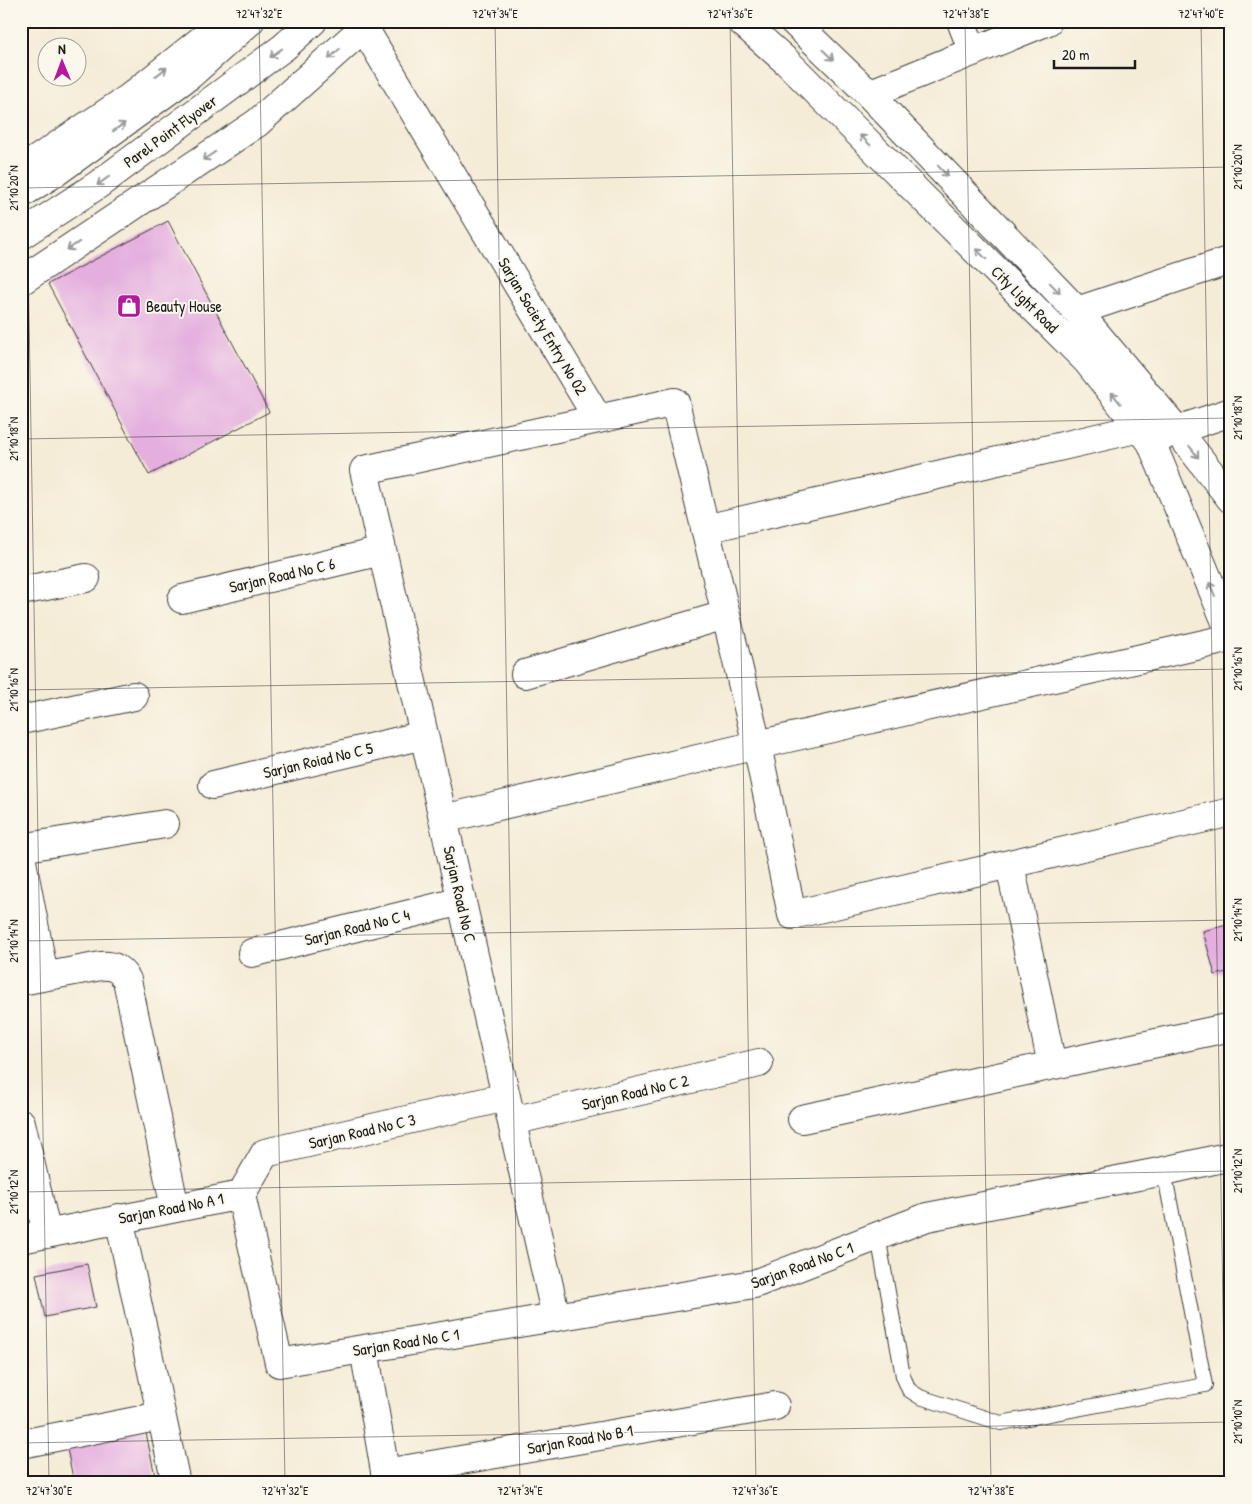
<svg xmlns="http://www.w3.org/2000/svg" width="1252" height="1504" viewBox="0 0 1252 1504" font-family="'Patrick Hand',sans-serif">
<style>
.building{fill:#e4aedf}
.lines{fill:none;stroke-linecap:round;stroke-linejoin:round}
.service-casing{stroke:#3c3b38;stroke-width:16}
.minor-casing{stroke:#3c3b38;stroke-width:30}
.secondary-casing{stroke:#3c3b38;stroke-width:30}
.primary-casing{stroke:#3c3b38;stroke-width:30}
.service{stroke:#fff;stroke-width:14}
.minor{stroke:#fff;stroke-width:28}
.secondary{stroke:#fff;stroke-width:28}
.primary{stroke:#fff;stroke-width:28}
.oneway{stroke:#999}
.ticks{fill:none;stroke:#1c1c1c;stroke-width:1;stroke-opacity:0.45}
.labels{text-anchor:middle;stroke-width:4;stroke-linejoin:round;paint-order:stroke}
.street-label{font-size:16px;fill:#1c1c1c;stroke:#fbf7ec}
.poi-label{font-size:16px;fill:#1c1c1c;stroke:#fbf7ec;text-anchor:start}
.neatline{fill:none;stroke:#1c1c1c;stroke-width:2}
.ticks-label{font-size:12px;text-anchor:middle;fill:#1c1c1c}
</style>
<rect width="100%" height="100%" fill="#fbf7ec"/>
<filter id="ink" filterUnits="userSpaceOnUse"><feTurbulence type="fractalNoise" baseFrequency=".02" numOctaves="2"/><feDisplacementMap in="SourceGraphic" scale="10" xChannelSelector="R" yChannelSelector="G"/><feConvolveMatrix kernelMatrix="1 2 1 2 8 2 1 2 1" color-interpolation-filters="sRGB"/></filter>
<filter id="wash" filterUnits="userSpaceOnUse"><feTurbulence type="fractalNoise" baseFrequency=".0096" numOctaves="4" result="noise"/><feDisplacementMap in="SourceGraphic" scale="20" xChannelSelector="R" yChannelSelector="G"/><feGaussianBlur stdDeviation="1.12" result="paint"/><feColorMatrix in="noise" values="0 0 0 0 0 0 0 0 0 0 0 0 0 0 0 0 0 1.4 0 .05"/><feComposite in="paint" operator="in"/></filter>
<g filter="url(#wash)">
<rect width="100%" height="100%" fill="#f4ecd7"/>
<g id="blocks">
<!-- building -->
<path class="building" d="M168,221L269,412L149,475L48,284Z
M1231,924V971L1215,975L1203,931Z
M87,1264L96,1307L45,1317L36,1274Z
M145,1428L156,1481L74,1483L66,1444Z"/>
</g>
</g>
<g filter="url(#ink)">
<use href="#blocks" fill-opacity="0" stroke="#3c3b38" stroke-width="1"/>
<g class="lines">
<defs>
<path id="service" d="M878,1236L903,1376L909,1390L920,1397L1001,1423L1205,1385L1164,1171"/>
<path id="minor" d="M961,21L973,52
M364,28L598,419L364,470L556,1317
M869,94L1048,21
M1077,311L1231,260
M598,419L675,402L757,745L792,915L1231,812
M1157,439L1177,430L1231,412
M705,529L1140,428
M21,591L86,578
M182,599L382,551
M525,674L725,615
M21,720L134,696
M213,785L424,735
M443,819L757,745L1231,638
M21,848L165,824
M21,856L44,976
M1010,865L1052,1065
M252,953L462,901
M21,981L101,966C114,965 120,969 127,980L175,1208
M802,1119L1231,1027
M512,1121L759,1063
M21,1123L47,1234
M241,1195L265,1153L506,1097
M119,1218L176,1483
M21,1239L241,1195L279,1363L754,1284L927,1217L1164,1171L1231,1156
M364,1349L387,1483
M21,1444L161,1416
M385,1473L775,1406"/>
<path id="secondary" d="M741,21L787,62L1087,361L1151,442L1231,634
M793,21L869,94L1077,311L1177,430L1231,499"/>
<path id="primary" d="M21,170L129,98L225,21
M21,194L56,172L190,75L250,21
M21,235L99,184L284,47L313,21
M21,281L257,123L371,21"/>
</defs>
<!-- service casing -->
<use href="#service" class="service-casing"/>
<!-- minor casing -->
<use href="#minor" class="minor-casing"/>
<!-- secondary casing -->
<use href="#secondary" class="secondary-casing"/>
<!-- primary casing -->
<use href="#primary" class="primary-casing"/>
<!-- service -->
<use href="#service" class="service"/>
<!-- minor -->
<use href="#minor" class="minor"/>
<!-- secondary -->
<use href="#secondary" class="secondary"/>
<!-- primary -->
<use href="#primary" class="primary"/>
</g>
<!-- one-way arrows -->
<defs><path id="oneway-shaft" d="M-6 0H5M1.5-3L5.5 0L1.5 3" fill="none" stroke-width="1.6" stroke-linecap="round" stroke-linejoin="round" transform="scale(1.25)"/></defs>
<g class="oneway">
<use href="#oneway-shaft" transform="translate(276 53) rotate(144)"/>
<use href="#oneway-shaft" transform="translate(334 54) rotate(138)"/>
<use href="#oneway-shaft" transform="translate(828 55) rotate(44)"/>
<use href="#oneway-shaft" transform="translate(161 72) rotate(-38)"/>
<use href="#oneway-shaft" transform="translate(119 127) rotate(-36)"/>
<use href="#oneway-shaft" transform="translate(865 140) rotate(-135)"/>
<use href="#oneway-shaft" transform="translate(209 156) rotate(146)"/>
<use href="#oneway-shaft" transform="translate(943 171) rotate(46)"/>
<use href="#oneway-shaft" transform="translate(103 181) rotate(144)"/>
<use href="#oneway-shaft" transform="translate(73 246) rotate(146)"/>
<use href="#oneway-shaft" transform="translate(981 254) rotate(-135)"/>
<use href="#oneway-shaft" transform="translate(1055 288) rotate(46)"/>
<use href="#oneway-shaft" transform="translate(1116 398) rotate(-129)"/>
<use href="#oneway-shaft" transform="translate(1194 452) rotate(52)"/>
<use href="#oneway-shaft" transform="translate(1212 589) rotate(-113)"/>
</g>
</g>
<!-- ticks -->
<path class="ticks" d="M24,21L49,1483M259,21L285,1483M495,21L520,1483M730,21L756,1483M965,21L991,1483M1201,21L1226,1483M21,188L1231,167M21,439L1231,418M21,690L1231,669M21,941L1231,920M21,1192L1231,1171M21,1443L1231,1422"/>
<!-- icons -->
<defs>
<symbol id="shop-square" viewBox="-11 -11 22 22"><rect x="-9" y="-9" width="18" height="18" rx="4" fill="#b5179e" stroke="#fbf7ec"/><path d="M-5-2.5h2.3a2.7 3.5 0 0 1 5.4 0H5L5.5 6h-11ZM-1.5-2.5h3a1.5 2.3 0 0 0-3 0Z" fill="#fff"/></symbol>
</defs>
<g fill-rule="evenodd">
<use href="#shop-square" x="115" y="292" width="28" height="28"/>
</g>
<g class="labels">
<!-- street labels -->
<g class="street-label">
<text transform="translate(170 131) rotate(-36)" y="6">Parel Point Flyover</text>
<text transform="translate(1025 299) rotate(45)" y="6">City Light Road</text>
<text transform="translate(543 326) rotate(59)" y="6">Sarjan Society Entry No 02</text>
<text transform="translate(282 575) rotate(-13)" y="6">Sarjan Road No C 6</text>
<text transform="translate(318 760) rotate(-13)" y="6">Sarjan Roiad No C 5</text>
<text transform="translate(460 894) rotate(77)" y="6">Sarjan Road No C</text>
<text transform="translate(357 927) rotate(-14)" y="6">Sarjan Road No C 4</text>
<text transform="translate(635 1092) rotate(-13)" y="6">Sarjan Road No C 2</text>
<text transform="translate(362 1131) rotate(-13)" y="6">Sarjan Road No C 3</text>
<text transform="translate(171 1208) rotate(-11)" y="6">Sarjan Road No A 1</text>
<text transform="translate(802 1265) rotate(-20)" y="6">Sarjan Road No C 1</text>
<text transform="translate(406 1342) rotate(-9)" y="6">Sarjan Road No C 1</text>
<text transform="translate(580 1439) rotate(-10)" y="6">Sarjan Road No B 1</text>
</g>
<!-- poi labels -->
<g class="poi-label">
<text x="146" y="312">Beauty House</text>
</g>
</g>
<!-- margin -->
<rect width="1252" height="1504" fill="none" stroke="#fbf7ec" stroke-width="55"/>
<!-- north arrow -->
<g transform="translate(62 62) rotate(359)"><circle r="24" fill="#fbf7ec" stroke="#a29f99"/>
<path d="M0-4L9 19L0 12L-9 19Z" fill="#b5179e"/>
<text y="-8" font-size="14" font-weight="bold" text-anchor="middle" fill="#1c1c1c">N</text>
</g>
<!-- scale -->
<path d="M1054 60v8h81v-8" fill="none" stroke="#1c1c1c" stroke-width="2.5"/>
<text x="1062" y="60" font-size="15" fill="#1c1c1c" stroke="#fbf7ec" stroke-width="4" paint-order="stroke">20 m</text>
<rect x="28" y="28" width="1196" height="1448" class="neatline"/>
<g class="ticks-label">
<text x="259" y="18">72°47'32"E</text>
<text x="495" y="18">72°47'34"E</text>
<text x="730" y="18">72°47'36"E</text>
<text x="966" y="18">72°47'38"E</text>
<text x="1201" y="18">72°47'40"E</text>
<text transform="translate(1238 167) rotate(-90)" y="4">21°10'20"N</text>
<text transform="translate(14 188) rotate(-90)" y="4">21°10'20"N</text>
<text transform="translate(1238 418) rotate(-90)" y="4">21°10'18"N</text>
<text transform="translate(14 439) rotate(-90)" y="4">21°10'18"N</text>
<text transform="translate(1238 669) rotate(-90)" y="4">21°10'16"N</text>
<text transform="translate(14 690) rotate(-90)" y="4">21°10'16"N</text>
<text transform="translate(1238 920) rotate(-90)" y="4">21°10'14"N</text>
<text transform="translate(14 941) rotate(-90)" y="4">21°10'14"N</text>
<text transform="translate(1238 1171) rotate(-90)" y="4">21°10'12"N</text>
<text transform="translate(14 1192) rotate(-90)" y="4">21°10'12"N</text>
<text transform="translate(1238 1422) rotate(-90)" y="4">21°10'10"N</text>
<text x="49" y="1495">72°47'30"E</text>
<text x="285" y="1495">72°47'32"E</text>
<text x="520" y="1495">72°47'34"E</text>
<text x="755" y="1495">72°47'36"E</text>
<text x="991" y="1495">72°47'38"E</text>
</g>
</svg>
